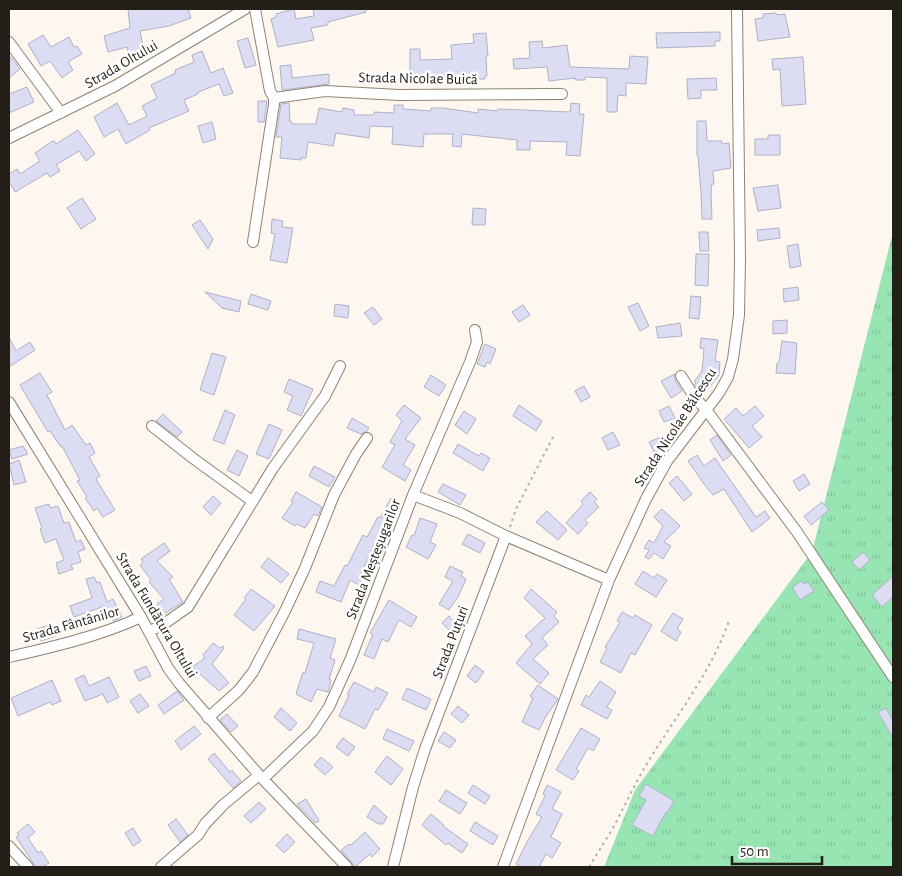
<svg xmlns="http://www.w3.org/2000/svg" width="902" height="876" viewBox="0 0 902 876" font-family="'Alegreya Sans',sans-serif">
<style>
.grass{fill:url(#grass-tufts)}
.building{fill:#dcddf3;stroke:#b0b0c6}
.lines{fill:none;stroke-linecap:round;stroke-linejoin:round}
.minor-casing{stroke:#908271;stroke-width:12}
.path{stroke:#b1aca4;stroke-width:2;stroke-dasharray:2.5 4;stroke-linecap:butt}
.minor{stroke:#fff;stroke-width:10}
.labels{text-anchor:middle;stroke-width:5;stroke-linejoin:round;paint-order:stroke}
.street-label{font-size:15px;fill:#231e17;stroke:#fff}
</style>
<defs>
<pattern id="grass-tufts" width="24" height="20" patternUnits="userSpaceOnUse" patternTransform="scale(1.25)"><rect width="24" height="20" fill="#96e5b3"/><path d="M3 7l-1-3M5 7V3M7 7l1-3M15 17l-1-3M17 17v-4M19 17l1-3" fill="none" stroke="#81c499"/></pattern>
</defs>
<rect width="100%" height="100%" fill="#fdf7ef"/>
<!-- grass -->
<path class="grass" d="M893,232V867H604L635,790L812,552Z"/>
<!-- building -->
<path class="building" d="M128,9H188L191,18L169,26L140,31L144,51L129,58L127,47L108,52L104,36L130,28Z
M294,9L296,19L314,16L313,9H366V12L328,22V25L311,28L314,40L278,47L271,19L276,17V14Z
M776,13L777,15L785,14L790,37L758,41L755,19L763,18V14Z
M720,32V41H715V46L657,48L656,33Z
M486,33L488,56H486L487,76H485V79H469V81L454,83V80H431V76H410V49H420V60L452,59L451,45L474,43L473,34Z
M43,35L51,47L69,37L74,47L77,46L82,54L68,62L73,70L62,78L50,61L41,66L28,44Z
M248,38L256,65L245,68L237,41Z
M542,41L543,48L567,45L570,67L629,69L630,56L648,57L646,84L626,83V96L618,95L617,112H607V78L585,77V80H575V78L549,81L547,67L514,69L513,59L530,58L529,42Z
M202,51L211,73L223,68L233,93L224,96L219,84L198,92V94L184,100L189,111L149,128L150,130L126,144L118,129L104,137L94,117L117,103L129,125L147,116L142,106L157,98L151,85L176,73L175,70L194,62L192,55Z
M9,55L20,69L9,78Z
M803,57L806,104L782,106L780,69L773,70L772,59Z
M291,65L292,78L329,74V84L282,90L280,66Z
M716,78L717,90H701V98L688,99L687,79Z
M27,87L34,102L9,113V94Z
M258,101H267L264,122H258Z
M289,103L290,122H292V124H316L319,108L342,112L343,108L354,110V115H374V112L394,113V105H403V109L431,111V108H443L478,113V109L497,111L498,109L570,112L571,103L580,104L579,114H584L580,156L566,155L567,142L530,141V150H517V140L462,134L461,147L452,146L453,134H424L423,147L392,144L393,127L370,126L369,138L336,133L333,146L308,142L306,158H301V160L280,158L282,137H276L281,104Z
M697,121H706L707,141H722V144L729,143L731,168L713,171L714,184H712L711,191L712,219H702L701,192L698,156H697Z
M212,122L216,139L203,143L198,126Z
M78,130L95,154L86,161L79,151L56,165L60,171L50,177L47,173L15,192L9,182V174L17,169L20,174L40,161L35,153L51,142L54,141L56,144Z
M768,135H780V155H755V139H768Z
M778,185L781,208L758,211L753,188Z
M82,198L96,219L81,229L67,208Z
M473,208L486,209L485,225H472Z
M272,219L283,221L282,227L293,228L287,263L270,260L275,234L271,233Z
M200,220L213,239L208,249L192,225Z
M779,228L780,238L758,241L757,230Z
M699,232H708L709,251H700Z
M798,244L801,266L790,268L787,246Z
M696,254H709L708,286L695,285Z
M798,287L799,300L784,302L783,289Z
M205,292L241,301L239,312L222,308Z
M251,294L271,301L268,310L248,304Z
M691,296L701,297L699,319L689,318Z
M638,303L649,326L640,331L628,307Z
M335,304L349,306L348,318L334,316Z
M523,305L530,315L519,322L512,312Z
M373,307L382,319L374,325L364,313Z
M787,320V333L773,334V321Z
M680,323L682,336L658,338L656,327Z
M9,337L16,351L30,342L35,350L9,367Z
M701,338L718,340L715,361L720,362L719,375L703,396L695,385V380L702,371L704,349L700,348Z
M782,341L797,343L795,374L776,373L777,363H779Z
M485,344L496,349L490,364L487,362L485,367L477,364Z
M212,353L226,357L214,395L200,390Z
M40,373L52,392L47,395L65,430L72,425L86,445L90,443L95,453L89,457L100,476L96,479L115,510L103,517L97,508L94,511L85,498L87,497L77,481L80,480L62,446L61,447L50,431L48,432L20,385Z
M675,374V380L682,391L671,398L661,381Z
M431,375L446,385L439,396L424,387Z
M289,379L313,389L301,416L287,410L293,396L284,392Z
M584,386L590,397L581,402L575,391Z
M404,405L421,418L405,439L415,445L403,465L411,470L405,481L382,467L395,445L390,442L402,421L396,415Z
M519,405L542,421L536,431L513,416Z
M669,406L675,418L664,422L659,411Z
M755,406L764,416L752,426L762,437L749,448L724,419L736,408L743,416Z
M225,410L235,415L224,444L213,440Z
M464,411L476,419L467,434L455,425Z
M163,414L182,432L177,437L156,421Z
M352,418L369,428L367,431L361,434L347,428Z
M269,424L282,430L269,459L256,454Z
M613,432L620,445L608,450L602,438Z
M717,435L731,455L723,461L710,440Z
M663,436L667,446L654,452L649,442Z
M458,444L479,456L481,453L490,458L483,471L453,453Z
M23,446L28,454L12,459L9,450Z
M237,450L248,456L239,476L227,470Z
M697,455L704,466L715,458L756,517L765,511L770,518L752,532L724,489L713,495L704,484L688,461Z
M19,460L26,482L14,485L9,464Z
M314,466L335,477L329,487L309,476Z
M804,474L810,484L799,491L793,481Z
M677,476L692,494L684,501L669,483Z
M443,484L466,495L460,505L438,492Z
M296,492L322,507L318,516L314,514L305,528L297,524L295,526L282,518L293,502L291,501Z
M590,492L597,499L594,502L599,507L585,520L588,523L578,534L566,523L583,504L581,501Z
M213,496L221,503L211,515L203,507Z
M391,498L401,504L390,524L393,525L384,542L386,544L380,555L372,551L361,573L370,578L365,588L350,580L341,602L316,592L320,581L334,586L345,565L347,566L363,535L367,537L378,517L380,518Z
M822,502L829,510L811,525L804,516Z
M49,504L50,508L58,506L64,523L69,522L76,542L81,540L85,549L78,552L81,562L71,565L73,569L59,574L56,563L64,560L56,539L45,543L40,529L42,528L35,508Z
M662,509L680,526L664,542L671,546L663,559L654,553L649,559L645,557L649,550L644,548L649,540L654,543L663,526L654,517Z
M547,511L567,530L558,540L536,522Z
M420,518L437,524L430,542L436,545L428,559L406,547L412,535L414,536Z
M468,534L485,543L480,553L462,544Z
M164,543L170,551L157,561L173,577L169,579L183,602L164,614L157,604L164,599L149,582L151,580L140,565L143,562L141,559Z
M863,552L870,560L859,570L852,562Z
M268,558L289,574L281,583L261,567Z
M450,566L463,572L461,576L466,579L459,595L449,610L439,604L453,581L445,577Z
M643,571L654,578L657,574L667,580L656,597L635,584Z
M893,576V597L882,607L872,595Z
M94,577L97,583L100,582L107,602L113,599L122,617L113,621L105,606L74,617L70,606L92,598L86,579Z
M802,581L804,584L808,582L814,591L800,600L792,587Z
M251,589L275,606L254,631L234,615L246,599L244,598Z
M531,589L557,612L554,616L559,622L542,638L548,645L533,659L549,673L540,684L516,663L532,644L525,636L545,618L524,598Z
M389,600L417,617L411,627L399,620L388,642L382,639L374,659L364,655L373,634L370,633Z
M622,612L633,618L635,615L652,625L635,655L631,653L621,673L600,662L607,648L605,647L620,622L617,621Z
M673,613L683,619L677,629L681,632L676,641L661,631Z
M449,616L460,628L453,634L442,623Z
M52,624L56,636L41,641L37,629Z
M299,629L336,639L330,658L335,660L329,679L331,680L328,692L317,689L311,702L296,694L303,672L305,673L314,643L297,639Z
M213,643L220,648L223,646L224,648L212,664L229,683L219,691L192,667L205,658L203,655Z
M475,665L484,672L476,683L467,676Z
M146,666L151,676L139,681L134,671Z
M84,675L89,686L109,677L119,697L107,703L103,694L85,701L75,679Z
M52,680L61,701L52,705L50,702L18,716L11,698Z
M600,681L616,692L607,707L612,710L607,719L581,705L586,695L589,697Z
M354,682L374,692L376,687L388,693L378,710L375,709L365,729L339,716L349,695L347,694Z
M538,685L558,699L545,718L539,730L522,722L533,698L530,696Z
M407,688L431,699L426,710L402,699Z
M177,691L184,700L164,714L158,705Z
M140,694L149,706L138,713L130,701Z
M458,706L469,715L462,723L451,714Z
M281,708L297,723L290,731L274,717Z
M886,708L893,720V738L878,712Z
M227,714L238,726L231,732L220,720Z
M194,726L201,734L181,750L175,741Z
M581,728L600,739L593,751L588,748L576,769L579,771L573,780L556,770Z
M387,729L414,741L409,751L383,739Z
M444,732L456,740L450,748L438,741Z
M343,738L355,747L348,756L336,747Z
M214,753L230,772L232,770L241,781L233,788L208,759Z
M387,756L403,769L391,785L375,772Z
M321,757L333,767L325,775L314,765Z
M646,784L674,801L667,813L666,812L653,836L632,825L646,800L639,796Z
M473,785L490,796L485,804L468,793Z
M547,785L561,792L552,809L562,814L551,837L561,843L552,858L546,854L539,867H522L516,864L527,842L542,817L536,814L545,796L543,794Z
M446,790L467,803L460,814L439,801Z
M306,799L319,821L315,823L297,804Z
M259,802L266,809L251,823L244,816Z
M374,805L387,817L383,824H379L367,817Z
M431,814L444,825L443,826L468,844L462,853L448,843L446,845L422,825Z
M176,819L188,835L180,842L168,825Z
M475,822L498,836L493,845L470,831Z
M28,824L35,832L28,838L38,853L41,851L49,863L42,867H36L16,837L19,835L17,833Z
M133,828L141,841L133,846L125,833Z
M365,832L380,849L372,857L370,854L355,867L341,850L349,844L351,845Z
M287,834L295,842L284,853L276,845Z"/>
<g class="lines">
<defs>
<path id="minor" d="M9,42L61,113
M274,98L325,91L399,95L562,94
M9,138L115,86L245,9
M253,242L274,104V98L270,91L255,9
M681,376L693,395L707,411L797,532L893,677
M9,402L141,617L168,668L179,683L259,775L347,867
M152,426L194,459L252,501
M413,495L460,513L506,536L609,580
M149,631L161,626L188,607L273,468L325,396L340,366
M9,657C53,647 100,636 141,617
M208,718L239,690L253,672L285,611L305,568L334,495L356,454L367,438
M263,779L313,731L329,707L351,658L413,495L470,362L477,342L475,330
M9,846L28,867
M161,867L198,835L205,824L223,805L259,775
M393,867L413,787L425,749L506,536
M503,867L609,580L646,499L667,461L719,393L728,377L733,359L739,315L740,259L737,9"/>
</defs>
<!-- minor casing -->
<use href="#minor" class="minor-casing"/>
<!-- path -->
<path class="path" d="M510,527L516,509L554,435
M589,867C597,854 605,841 613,828C625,805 636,782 649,760C677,715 711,672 729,621"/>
<!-- minor -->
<use href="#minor" class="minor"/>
</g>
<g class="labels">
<!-- street labels -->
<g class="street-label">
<text transform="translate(121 64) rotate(-30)" y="5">Strada Oltului</text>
<text transform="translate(418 78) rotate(1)" y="5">Strada Nicolae Buică</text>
<text transform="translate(675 427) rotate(-57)" y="5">Strada Nicolae Bălcescu</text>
<text transform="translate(373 559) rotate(-69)" y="5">Strada Meșteșugarilor</text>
<text transform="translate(157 615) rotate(59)" y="5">Strada Fundătura Oltului</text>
<text transform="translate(71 624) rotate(-16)" y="5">Strada Fântânilor</text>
<text transform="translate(450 642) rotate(-69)" y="5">Strada Puțuri</text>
</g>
</g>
<!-- border -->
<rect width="902" height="876" fill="none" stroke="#231e17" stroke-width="20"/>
<!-- scale -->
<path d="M732 856v8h90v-8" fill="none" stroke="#231e17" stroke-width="2.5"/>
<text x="740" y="856" font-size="15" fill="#231e17" stroke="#ffffff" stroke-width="4" paint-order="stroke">50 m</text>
</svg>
